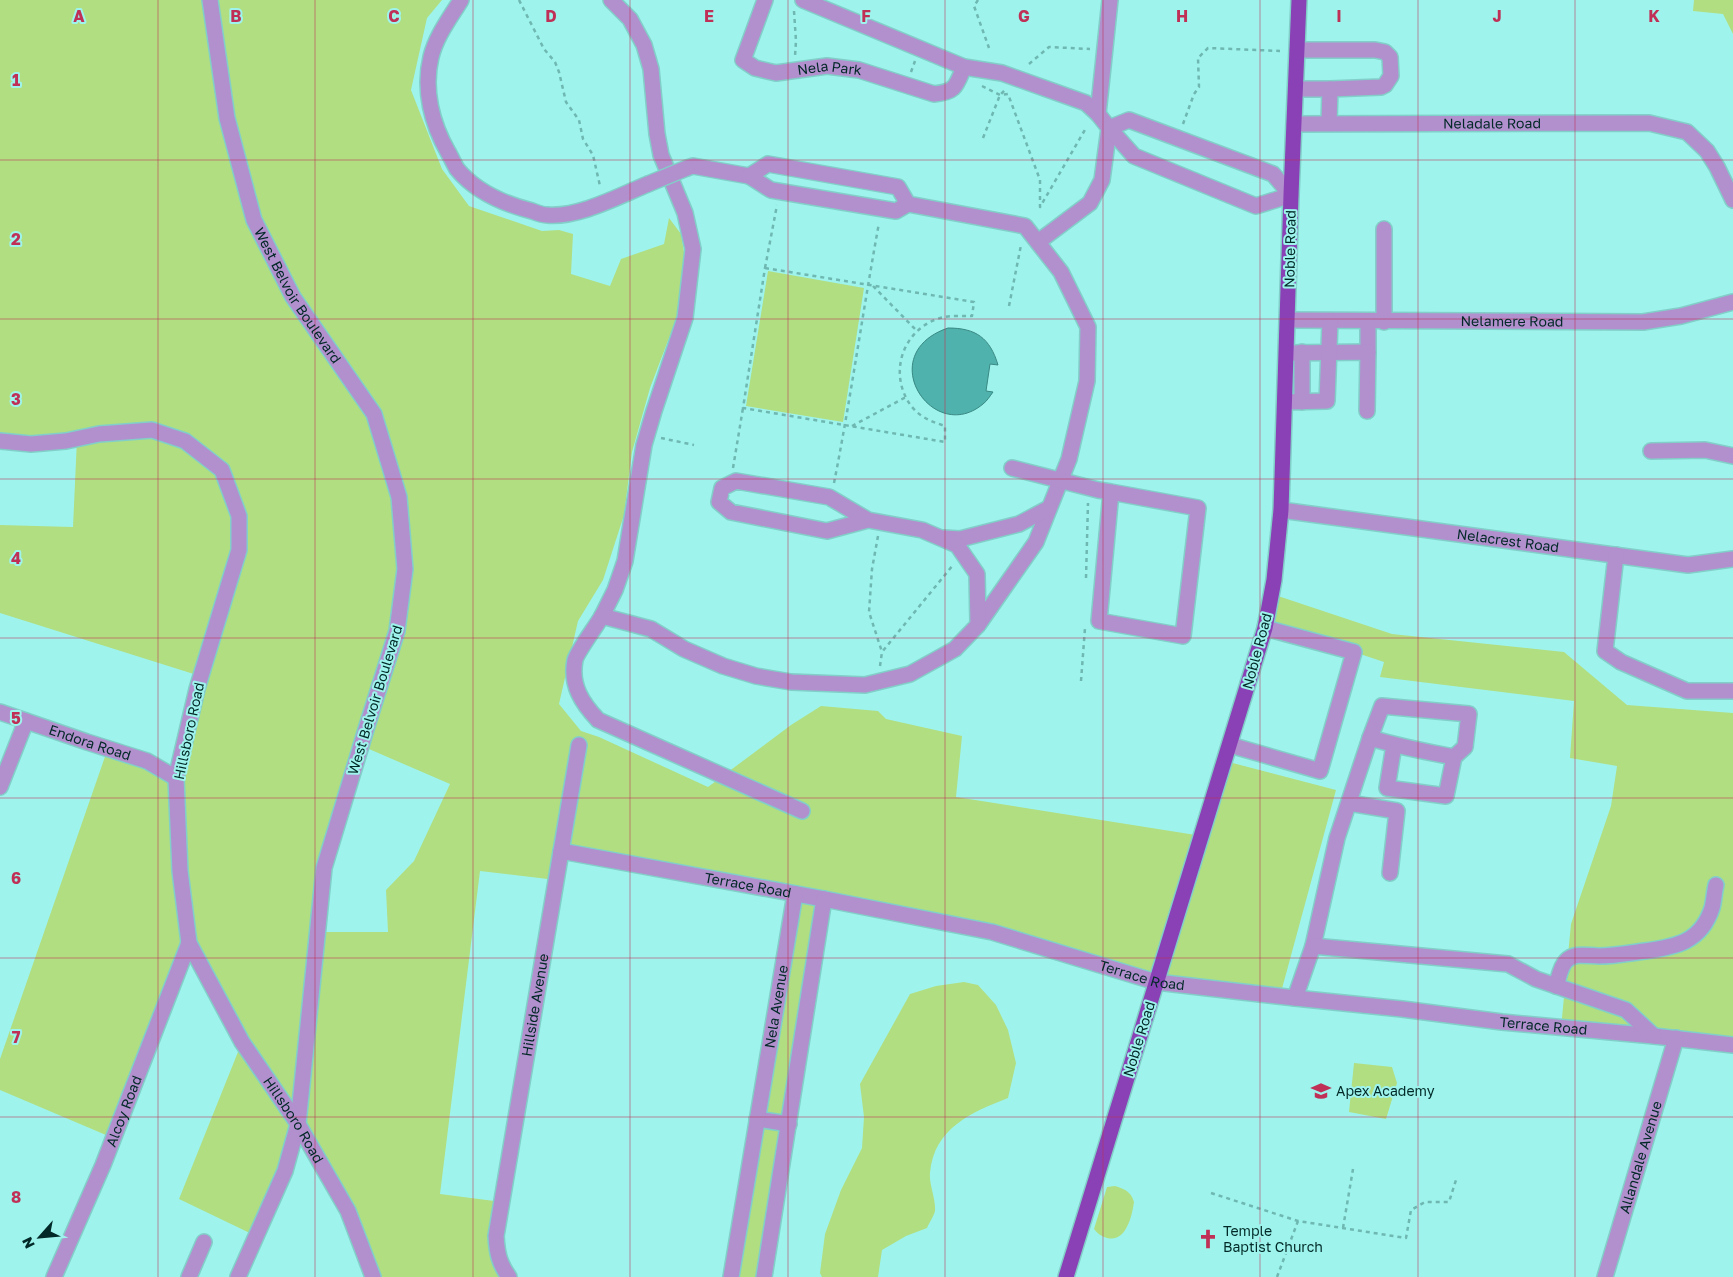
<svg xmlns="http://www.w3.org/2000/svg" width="1733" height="1277" viewBox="0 0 1733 1277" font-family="'Golos Text',sans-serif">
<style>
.green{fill:#b1de81;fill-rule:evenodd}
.water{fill:#50b2ac;stroke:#398984}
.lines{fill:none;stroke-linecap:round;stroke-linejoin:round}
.minor-casing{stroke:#82cfc9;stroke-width:18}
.major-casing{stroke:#82cfc9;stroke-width:18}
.path{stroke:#6fb7b1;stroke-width:2.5;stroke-dasharray:4 4;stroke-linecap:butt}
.minor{stroke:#b28fcd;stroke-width:15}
.major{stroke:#8941b5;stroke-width:15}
.minor-bridge-casing{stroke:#82cfc9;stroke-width:18;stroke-linecap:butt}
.minor-bridge{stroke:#b28fcd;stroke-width:15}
.grid{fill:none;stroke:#bf2f56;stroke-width:1;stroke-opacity:0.55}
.labels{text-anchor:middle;stroke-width:4;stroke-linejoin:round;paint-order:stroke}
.street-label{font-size:14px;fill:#022927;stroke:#9ef4ed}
.poi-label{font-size:14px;fill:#022927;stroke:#9ef4ed;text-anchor:start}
.grid-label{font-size:16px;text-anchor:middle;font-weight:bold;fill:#bf2f56;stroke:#9ef4ed;stroke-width:4;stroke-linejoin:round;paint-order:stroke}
</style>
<rect width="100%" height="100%" fill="#9ef4ed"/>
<!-- green -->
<path class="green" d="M0,0H442L427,18L411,90L442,169L469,206L542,231L559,230L573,234L571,274L610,286L621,259L664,244L669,218L681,234L685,258L680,309L650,388L632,452L624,515L603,580L578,621L559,704L581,731L599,737L708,787L791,725L821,706L878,711L886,719L962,736L956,797L1202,836L1225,761L1336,790L1280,996L1156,982L992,932L825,899L764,1277H731L795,894L561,852L556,880L480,871L440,1194L502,1202L496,1236L509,1277H373L298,1124L256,1236L179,1199L242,1042L189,943L113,1138L0,1090V1059L108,748L176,778L200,676L0,613V525L73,527L77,439L0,441ZM362,746L450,784L414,861L386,890L388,932H318L324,868Z
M1694,0H1733V34L1723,14L1693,11Z
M768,271L864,288L843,422L746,406Z
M1272,594L1392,634L1564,652L1627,705L1733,713V1045L1561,1028L1571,924L1611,806L1617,766L1570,758L1574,701L1380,677L1384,662L1354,652L1265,628Z
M964,982L978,985L996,1005L1008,1030L1016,1063L1008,1098C972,1112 934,1128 930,1173C929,1185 936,1199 935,1211C934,1216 929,1223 927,1228L906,1236L882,1250L878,1277H822L820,1273L825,1234L841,1190L862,1148L864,1117L860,1084L910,994L936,986Z
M1354,1063L1392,1067L1397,1083L1386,1119L1349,1112Z
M1115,1186C1124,1189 1131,1191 1134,1202C1132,1216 1126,1243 1107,1238C1101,1236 1098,1234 1094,1229L1107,1187Z"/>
<!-- water -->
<path class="water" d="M948,328C976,328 990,338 998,365L990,364L986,391L993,392C990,396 987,401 983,404C933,446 872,354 948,328Z"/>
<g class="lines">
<defs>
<g id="minor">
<path id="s1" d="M210,0L227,118L254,220L293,297L374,414L399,497L405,569L397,631L367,726L324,868L298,1124L285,1171L238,1277"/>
<path d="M461,0C450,18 436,36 431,57C423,90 432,124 448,152C451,157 454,164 457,169C476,192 504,204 532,211C537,213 542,215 547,215C578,218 619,196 648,184"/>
<path id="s2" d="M765,0L743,60L755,68L776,73L827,66L859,70L934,94C956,92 956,86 964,67"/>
<path d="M803,0L964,67L1002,73L1086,103L1098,114L1109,128L1102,180L1090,203L1038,242"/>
<path d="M1297,50H1375L1385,52L1390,57L1391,76L1385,85L1381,87L1330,89L1329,123"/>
<path d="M1296,89H1330"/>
<path d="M1098,114L1110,0"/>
<path d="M1129,120L1273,174L1291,195L1256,206L1134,156L1109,128Z"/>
<path id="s3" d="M1294,124L1649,123L1687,132L1707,151L1717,167L1733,200"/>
<path d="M687,168L693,166L749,176"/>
<path d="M908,204L898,187L768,164L749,176L771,190L896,211L908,204L1025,226L1061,272L1088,327L1087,381L1069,459L1036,542L978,625"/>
<path d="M1384,229V322"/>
<path id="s4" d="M1288,320L1643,322L1681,316L1733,302"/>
<path d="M1368,352V322"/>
<path d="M1287,353L1368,352L1367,411"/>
<path d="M1285,402L1327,401L1330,321"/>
<path d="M1302,402V352"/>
<path id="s5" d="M0,441L31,444L66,441L99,434L152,430L185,441L222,470L239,516V550L197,689L176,778L180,871L189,943L242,1042L298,1124L348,1211L373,1277"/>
<path d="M1651,451L1705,450L1733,456"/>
<path d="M1012,468L1098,490L1111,492L1198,508L1183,636L1099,621L1111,492"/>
<path id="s6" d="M1281,510L1688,565L1733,559"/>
<path d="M944,538L960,539L1019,524L1049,508"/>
<path d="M1616,555L1605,651L1621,662L1687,691H1733"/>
<path d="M602,616L615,590L625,561L644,445L654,411L685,318L693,249L685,213L661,155L657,134L651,69L644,45L630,19L611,0"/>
<path id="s7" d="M0,712L87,742L147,761L176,778"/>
<path d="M1370,738L1382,706L1469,714L1465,747L1454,757"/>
<path d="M1230,745L1320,771L1354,652L1265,628"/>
<path d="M0,787L26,721"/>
<path d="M1349,803L1397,811L1390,873"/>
<path d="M802,811L598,720C582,703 570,685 575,660C577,652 597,625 602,616L651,629L684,649L723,666L756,676L791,682L865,685L910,674L955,649L978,625L977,574L957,545L922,530L868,520L829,497L736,481L722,488L719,502L731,512L827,531L868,520"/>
<path id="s8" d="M561,851L824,899L992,932L1156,982L1295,998L1402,1009L1502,1022L1654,1036L1733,1045"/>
<path d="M1313,946L1337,838L1370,738C1398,746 1426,752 1454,757L1446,796L1387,788L1394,745"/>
<path d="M1556,986C1559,978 1560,967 1566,961C1574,952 1588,956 1599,956C1614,956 1630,953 1645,951C1676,947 1701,942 1712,908C1714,901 1714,893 1716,885"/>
<path d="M1295,998L1313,946L1508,964L1536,979L1626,1010L1654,1036"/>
<path d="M757,1119L789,1124"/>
<path id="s9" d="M54,1277L103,1165L189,943"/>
<path d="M189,1277L204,1242"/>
<path id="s10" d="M509,1277C499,1263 497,1253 496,1236L579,745"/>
<path id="s11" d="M731,1277L795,894"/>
<path d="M764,1277L824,899"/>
<path id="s12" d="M1605,1277L1676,1038"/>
</g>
<path id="major" d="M1066,1277L1265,628L1274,580L1281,510L1291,195L1299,0"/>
</defs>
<!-- minor casing -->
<use href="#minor" class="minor-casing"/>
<!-- major casing -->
<use href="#major" class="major-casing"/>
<!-- path -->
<path class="path" d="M519,0L544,49L555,62L559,72L566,102L579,120L583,139L593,155L600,186
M978,0L974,6L989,48
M794,11L796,41L795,56
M1029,64L1049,47L1090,49
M911,72L915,61
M982,86L1000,95L1008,94L1040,180V207L1086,128
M1183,124L1194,94L1199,87L1198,58L1208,48L1280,51
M983,138L1000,95L1005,90
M765,268L974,302L972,316C961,316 948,315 937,319C901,332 888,376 912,407C921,418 933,422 945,426V442L743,408Z
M765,268L777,205
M873,286L917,331
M1009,306L1021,245
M852,426L906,397
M661,438L694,445
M733,468L743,408
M834,483C851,397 863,310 879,223
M878,536L872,569L869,612L882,652
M1086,578L1088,503
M880,666L882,652L953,565
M1081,681L1085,628
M1211,1193L1298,1221L1406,1238L1411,1210L1425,1202H1449L1456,1180
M1343,1228L1353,1169
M1277,1277L1298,1221"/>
<!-- minor -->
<use href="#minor" class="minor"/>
<!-- major -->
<use href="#major" class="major"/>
<defs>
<path id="minor-bridge" d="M648,184L687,168"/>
</defs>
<!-- minor-bridge casing -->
<use href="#minor-bridge" class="minor-bridge-casing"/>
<!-- minor-bridge -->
<use href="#minor-bridge" class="minor-bridge"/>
</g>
<!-- grid -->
<path class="grid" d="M158,0V1277M315,0V1277M473,0V1277M630,0V1277M788,0V1277M945,0V1277M1103,0V1277M1260,0V1277M1418,0V1277M1575,0V1277M0,160H1733M0,319H1733M0,479H1733M0,638H1733M0,798H1733M0,958H1733M0,1117H1733"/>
<!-- icons -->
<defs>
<symbol id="school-bare" viewBox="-9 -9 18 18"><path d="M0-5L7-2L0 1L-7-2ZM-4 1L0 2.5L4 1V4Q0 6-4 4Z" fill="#bf2f56" stroke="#9ef4ed" stroke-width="2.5" paint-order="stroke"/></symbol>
<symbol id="church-bare" viewBox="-9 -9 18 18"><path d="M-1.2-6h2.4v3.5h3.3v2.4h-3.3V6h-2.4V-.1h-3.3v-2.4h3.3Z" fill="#bf2f56" stroke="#9ef4ed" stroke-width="2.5" paint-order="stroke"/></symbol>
</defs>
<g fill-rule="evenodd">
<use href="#school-bare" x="1307" y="1077" width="28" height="28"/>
<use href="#church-bare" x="1194" y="1225" width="28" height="28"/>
</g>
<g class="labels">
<!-- street labels -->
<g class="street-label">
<text dy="5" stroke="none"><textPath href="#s2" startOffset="154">Nela Park</textPath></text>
<text dy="5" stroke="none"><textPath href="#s3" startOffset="198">Neladale Road</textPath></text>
<text transform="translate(1290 249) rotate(-89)" y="5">Noble Road</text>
<text dy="5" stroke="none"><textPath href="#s1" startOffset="312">West Belvoir Boulevard</textPath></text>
<text dy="5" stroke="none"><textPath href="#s4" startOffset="224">Nelamere Road</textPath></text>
<text dy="5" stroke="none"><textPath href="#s6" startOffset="229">Nelacrest Road</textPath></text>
<text transform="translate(1257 651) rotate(-75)" y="5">Noble Road</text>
<text transform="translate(375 700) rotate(-73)" y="5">West Belvoir Boulevard</text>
<text transform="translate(189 731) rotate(-78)" y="5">Hillsboro Road</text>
<text dy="5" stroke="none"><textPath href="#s7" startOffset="95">Endora Road</textPath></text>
<text dy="5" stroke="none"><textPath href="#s8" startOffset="190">Terrace Road</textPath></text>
<text dy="5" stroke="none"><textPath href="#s8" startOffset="595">Terrace Road</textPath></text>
<text dy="5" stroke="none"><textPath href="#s10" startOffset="278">Hillside Avenue</textPath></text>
<text dy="5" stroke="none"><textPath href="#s11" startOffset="274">Nela Avenue</textPath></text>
<text dy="5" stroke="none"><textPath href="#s8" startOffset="1000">Terrace Road</textPath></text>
<text transform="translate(1139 1039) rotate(-73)" y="5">Noble Road</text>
<text dy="5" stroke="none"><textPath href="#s9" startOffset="180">Alcoy Road</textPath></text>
<text dy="5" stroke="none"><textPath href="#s5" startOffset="926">Hillsboro Road</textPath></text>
<text dy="5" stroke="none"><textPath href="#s12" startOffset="125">Allandale Avenue</textPath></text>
</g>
<!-- poi labels -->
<g class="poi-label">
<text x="1336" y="1096">Apex Academy</text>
<text x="1223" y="1236">Temple<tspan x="1223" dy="16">Baptist Church</tspan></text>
</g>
</g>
<g class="grid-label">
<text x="79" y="22">A</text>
<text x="236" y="22">B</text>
<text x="394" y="22">C</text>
<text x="551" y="22">D</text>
<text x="709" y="22">E</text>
<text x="866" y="22">F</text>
<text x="1024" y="22">G</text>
<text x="1182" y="22">H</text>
<text x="1339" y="22">I</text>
<text x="1497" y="22">J</text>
<text x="1654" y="22">K</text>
<text x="16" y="86">1</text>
<text x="16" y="245">2</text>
<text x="16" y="405">3</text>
<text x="16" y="564">4</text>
<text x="16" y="724">5</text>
<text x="16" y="884">6</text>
<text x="16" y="1043">7</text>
<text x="16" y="1203">8</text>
</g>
<!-- north arrow -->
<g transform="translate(40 1237) rotate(243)" stroke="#9ef4ed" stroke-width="4" paint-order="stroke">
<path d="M0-4L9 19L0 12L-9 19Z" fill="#022927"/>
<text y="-8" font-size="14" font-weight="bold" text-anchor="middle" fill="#022927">N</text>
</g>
</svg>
